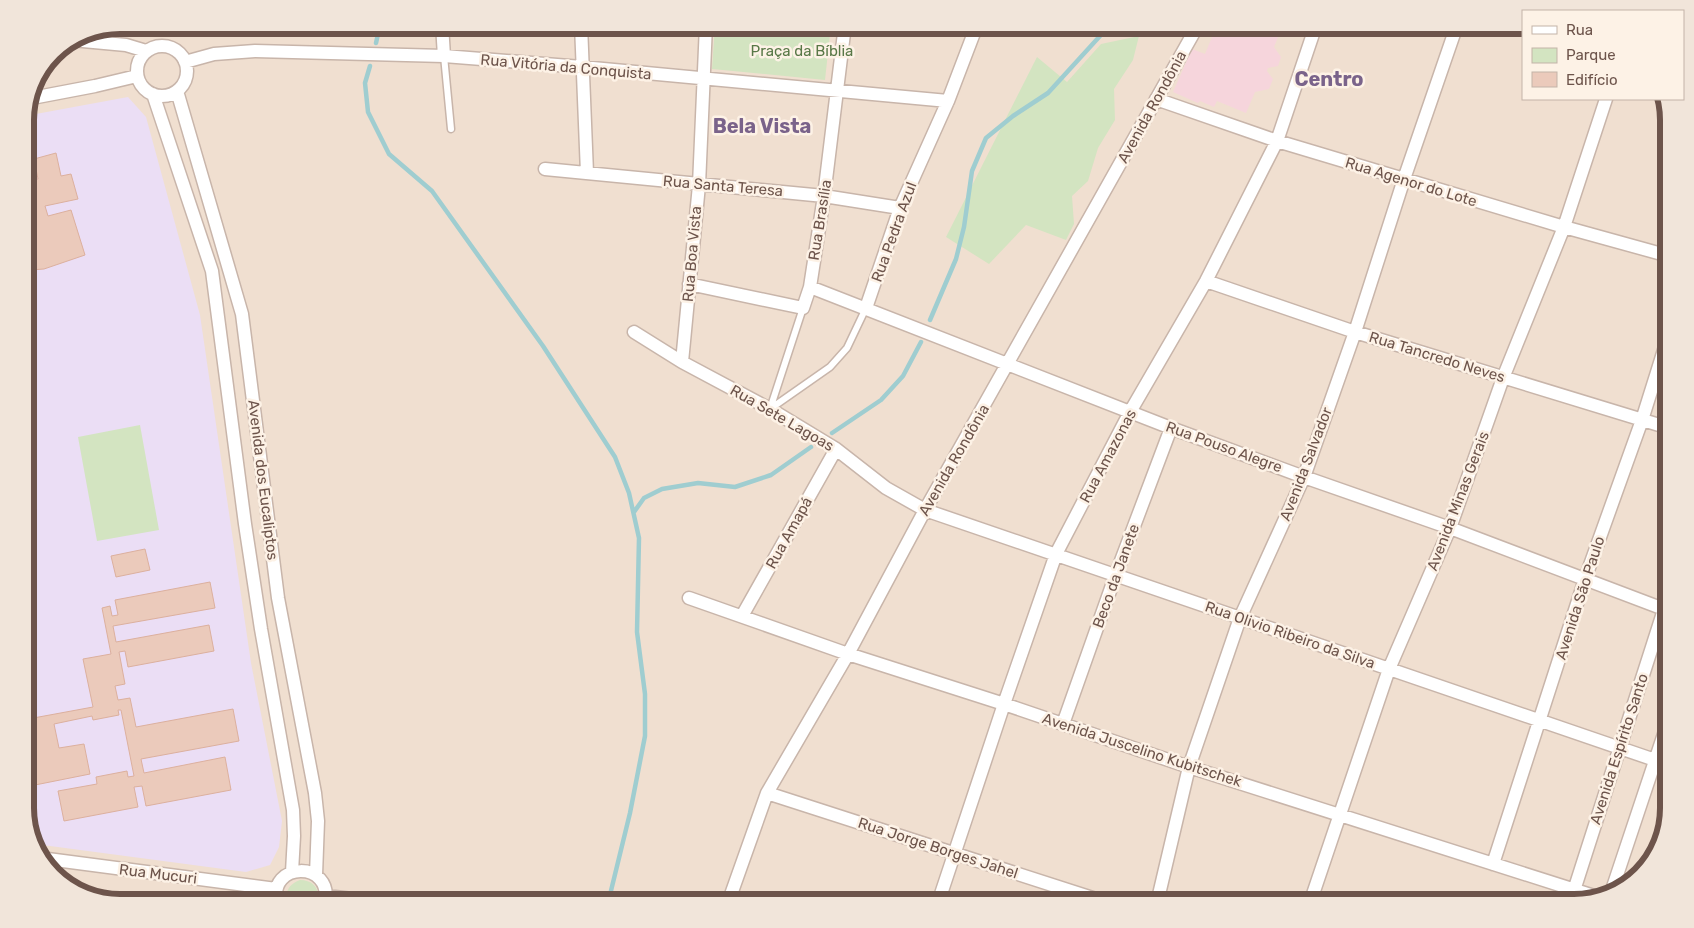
<svg xmlns="http://www.w3.org/2000/svg" width="1694" height="928" viewBox="0 0 1694 928" font-family="Rubik,sans-serif">
<style>
.residential{fill:#f0dfd0}
.education{fill:#ebdef5}
.medical{fill:#f6d5dc}
.green{fill:#d3e4c1}
.lines{fill:none;stroke-linecap:round;stroke-linejoin:round}
.stream{stroke:#9fcdd0;stroke-width:4.5}
.building{fill:#ebcabb;stroke:#dcb09e}
.lane-casing{stroke:#c8b5aa;stroke-width:9}
.street-casing{stroke:#c8b5aa;stroke-width:15}
.lane{stroke:#fff;stroke-width:6}
.street{stroke:#fff;stroke-width:12}
.labels{text-anchor:middle;stroke-width:5;stroke-linejoin:round;paint-order:stroke}
.park-label{font-size:15px;fill:#597847;stroke:#fdf2e6}
.street-label{font-size:15px;fill:#6d544b;stroke:#fdf2e6}
.district-label{font-size:20px;font-weight:bold;fill:#7a638a;stroke:#fdf2e6}
.rim{fill:none;stroke:#6d544b;stroke-width:6}
</style>
<rect width="100%" height="100%" fill="#f9eee1"/>
<!-- residential -->
<path class="residential" d="M120,25H1523V99H1664L1669,114V808L1656,855L1622,890L1574,903H120L73,890L41,861L25,814V114L53,53L84,32Z"/>
<!-- education -->
<path class="education" d="M128,97L146,117L200,315L251,663L282,821L279,847L270,865L246,872L35,844L25,814V669L30,668L34,537L25,538V116Z"/>
<!-- medical -->
<path class="medical" d="M1217,25H1279L1277,29L1281,30L1274,47L1281,57L1278,66L1268,68L1267,71L1273,79L1269,89L1255,92L1246,113L1217,101L1214,107L1200,101L1198,103L1173,92L1192,49L1205,54Z"/>
<!-- green -->
<path class="green" d="M715,25H831L825,80L712,69Z
M1139,36L1133,60L1114,89L1115,120L1098,148L1088,181L1072,196L1074,224L1066,240L1026,225L989,264L946,237L1037,57L1067,82L1101,44Z
M140,425L159,530L97,541L78,437Z
M300,880C314,880 321,890 317,903H288C284,892 289,884 300,880Z"/>
<g class="lines">
<!-- stream -->
<path class="stream" d="M376,43L380,25
M370,66L365,83L368,112L389,154L432,191L543,346L615,457L629,493L639,538L637,632L645,694V736L630,813L608,903
M930,320L956,259L964,227L972,171L986,138L1013,116L1048,93L1110,25
M832,433L881,400L903,376L921,342
M634,512L644,498L662,489L698,483L735,487L771,475L811,447"/>
</g>
<!-- building -->
<path class="building" d="M56,153L61,176L71,174L78,199L45,206L48,216L71,210L85,255L44,269L30,270V267L25,268V181L38,179L34,159Z
M145,549L150,570L116,577L111,556Z
M210,582L215,608L113,626L116,642L209,625L214,651L128,667L125,651L119,652L125,684L115,686L118,700L130,698L136,727L233,709L239,741L141,759L144,773L225,757L231,790L146,806L142,786L134,787L138,807L64,821L58,791L97,784L96,777L127,771L128,777L134,776L121,710H118L119,715L93,720L92,716L54,724L59,748L84,744L90,774L25,787V757L35,756L28,719L93,707L83,659L111,654L102,608L110,606L112,616L118,615L115,600Z"/>
<g class="lines">
<defs>
<path id="lane" d="M444,56L451,129
M770,409L830,367L847,348L866,308
M770,409L803,308"/>
<path id="street" d="M442,25L444,56
M581,25L587,173
M72,40L126,45L146,51
M137 71a25 25 0 1 1 50 0a25 25 0 1 1-50 0Z
M185,62L214,54L255,51L444,56L582,67L948,101
M177,91L242,314L278,598L315,793L318,821L316,875
M153,94L212,271L245,524L261,629L293,810L294,836L292,872
M32,98L95,86L137,76
M1156,99L1277,141L1564,227L1669,256
M545,169L824,196L900,208
M1206,281L1355,332L1669,428
M689,284L803,308L810,287L824,196L845,25
M810,287L1171,428L1304,477L1450,528L1669,611
M866,308L900,208L948,101L977,25
M634,332L682,362L770,409L836,449L886,488L925,510L1655,760
M682,362L699,185L706,25
M689,598L848,654L1004,704L1189,767L1597,897
M742,616L836,449
M1063,724L1116,574L1171,428
M767,793L1108,903
M40,858L276,889
M1493,864L1585,579L1642,420L1669,334
M1611,893L1669,719
M326,896L388,903
M277,903C267,861 334,860 325,903
M728,903L767,793L848,654L925,510L1198,25
M938,903L1004,704L1056,554L1130,412L1206,281L1277,141L1316,25
M1157,903L1189,767L1240,618L1304,477L1355,332L1404,179L1457,25
M1310,903L1389,669L1450,528L1503,378L1564,227L1606,99
M1570,903L1669,594"/>
</defs>
<!-- lane casing -->
<use href="#lane" class="lane-casing"/>
<!-- street casing -->
<use href="#street" class="street-casing"/>
<!-- lane -->
<use href="#lane" class="lane"/>
<!-- street -->
<use href="#street" class="street"/>
</g>
<g class="labels">
<!-- park labels -->
<g class="park-label">
<text x="802" y="56">Praça da Bíblia</text>
</g>
<!-- street labels -->
<g class="street-label">
<text transform="translate(566 67) rotate(5)" y="5">Rua Vitória da Conquista</text>
<text transform="translate(1152 107) rotate(-61)" y="5">Avenida Rondônia</text>
<text transform="translate(1411 182) rotate(17)" y="5">Rua Agenor do Lote</text>
<text transform="translate(723 186) rotate(5)" y="5">Rua Santa Teresa</text>
<text transform="translate(820 220) rotate(-81)" y="5">Rua Brasília</text>
<text transform="translate(894 232) rotate(-70)" y="5">Rua Pedra Azul</text>
<text transform="translate(692 254) rotate(-85)" y="5">Rua Boa Vista</text>
<text transform="translate(1437 357) rotate(17)" y="5">Rua Tancredo Neves</text>
<text transform="translate(782 418) rotate(30)" y="5">Rua Sete Lagoas</text>
<text transform="translate(1224 447) rotate(20)" y="5">Rua Pouso Alegre</text>
<text transform="translate(1108 456) rotate(-62)" y="5">Rua Amazonas</text>
<text transform="translate(954 460) rotate(-60)" y="5">Avenida Rondônia</text>
<text transform="translate(1306 464) rotate(-69)" y="5">Avenida Salvador</text>
<text transform="translate(263 480) rotate(83)" y="5">Avenida dos Eucaliptos</text>
<text transform="translate(1458 501) rotate(-69)" y="5">Avenida Minas Gerais</text>
<text transform="translate(789 533) rotate(-61)" y="5">Rua Amapá</text>
<text transform="translate(1116 576) rotate(-70)" y="5">Beco da Janete</text>
<text transform="translate(1580 598) rotate(-72)" y="5">Avenida São Paulo</text>
<text transform="translate(1290 635) rotate(19)" y="5">Rua Olivio Ribeiro da Silva</text>
<text transform="translate(1619 749) rotate(-72)" y="5">Avenida Espírito Santo</text>
<text transform="translate(1142 750) rotate(18)" y="5">Avenida Juscelino Kubitschek</text>
<text transform="translate(938 848) rotate(18)" y="5">Rua Jorge Borges Jahel</text>
<text transform="translate(158 874) rotate(7)" y="5">Rua Mucuri</text>
</g>
<!-- district labels -->
<g class="district-label">
<text x="1329" y="86">Centro</text>
<text x="762" y="133">Bela Vista</text>
</g>
</g>
<!-- crop -->
<path d="M0 0H1694V928H0ZM120 34H1574A86 86 0 0 1 1660 120V808A86 86 0 0 1 1574 894H120A86 86 0 0 1 34 808V120A86 86 0 0 1 120 34Z" fill="#f1e5da" fill-rule="evenodd"/>
<path class="rim" d="M120 34H1574A86 86 0 0 1 1660 120V808A86 86 0 0 1 1574 894H120A86 86 0 0 1 34 808V120A86 86 0 0 1 120 34Z"/>
<!-- legend -->
<rect x="1522" y="10" width="162" height="90" fill="#fdf2e6" stroke="#c3b3a8"/>
<rect x="1532" y="26" width="25" height="8" fill="#ffffff" stroke="#c3b3a8"/>
<text x="1566" y="35" font-size="15" fill="#6d544b">Rua</text>
<rect x="1532" y="48" width="25" height="15" fill="#d3e4c1" stroke="#c3b3a8"/>
<text x="1566" y="60" font-size="15" fill="#6d544b">Parque</text>
<rect x="1532" y="72" width="25" height="15" fill="#ebcabb" stroke="#c3b3a8"/>
<text x="1566" y="85" font-size="15" fill="#6d544b">Edifício</text>
</svg>
